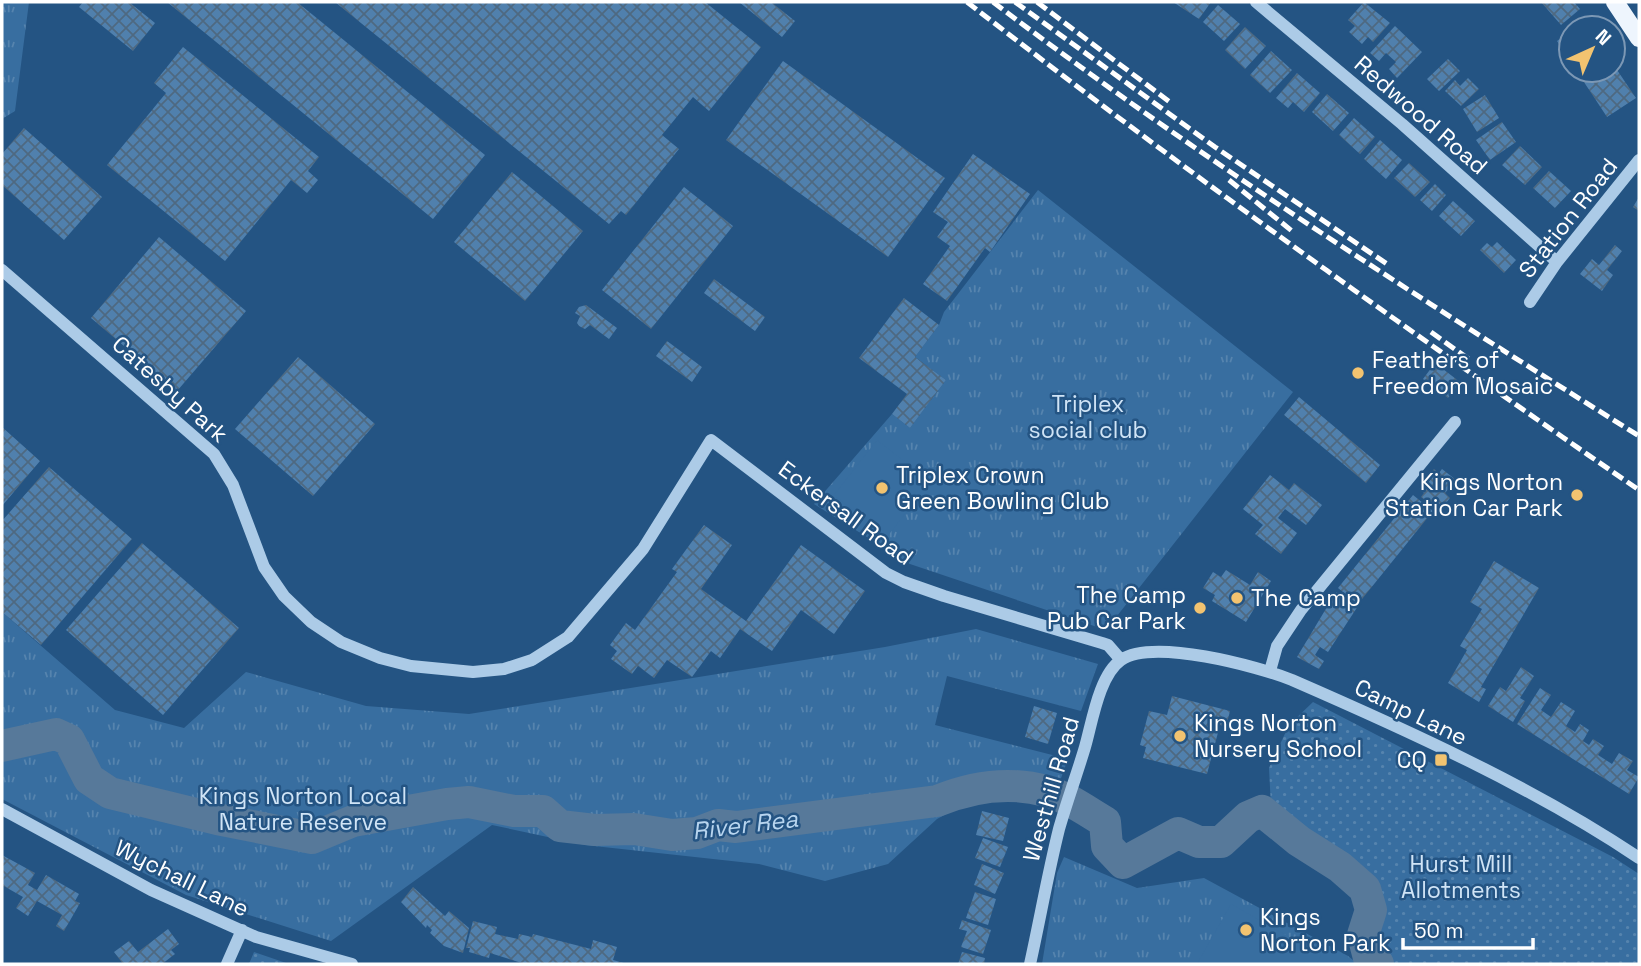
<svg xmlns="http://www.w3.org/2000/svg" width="1641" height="966" viewBox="0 0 1641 966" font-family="'Space Grotesk',sans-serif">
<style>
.grass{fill:url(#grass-dots)}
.park{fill:url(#park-tufts)}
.pitch{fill:#386ea0}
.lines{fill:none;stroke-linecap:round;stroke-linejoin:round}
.river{stroke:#57799a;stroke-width:32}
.building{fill:url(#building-cross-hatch)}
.minor{stroke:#accbe7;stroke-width:12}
.major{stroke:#eef5fd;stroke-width:18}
.rail{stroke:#fff;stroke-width:5;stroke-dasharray:12 5;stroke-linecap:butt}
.poi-dot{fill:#f2c370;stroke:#245483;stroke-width:2.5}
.labels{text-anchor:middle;stroke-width:5;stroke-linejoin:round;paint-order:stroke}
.street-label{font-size:23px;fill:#fff;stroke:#245483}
.poi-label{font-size:23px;fill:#fff;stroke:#245483;text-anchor:start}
.park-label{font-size:23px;fill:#d0e4f6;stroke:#245483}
.water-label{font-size:24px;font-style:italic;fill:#b8d5ef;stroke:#245483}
</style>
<defs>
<pattern id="grass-dots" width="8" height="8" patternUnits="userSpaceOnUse" patternTransform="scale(1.75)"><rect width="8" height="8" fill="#386ea0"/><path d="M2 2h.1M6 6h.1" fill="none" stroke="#5684ae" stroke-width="1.8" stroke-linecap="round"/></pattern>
<pattern id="park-tufts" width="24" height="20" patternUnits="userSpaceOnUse" patternTransform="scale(1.75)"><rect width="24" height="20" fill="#386ea0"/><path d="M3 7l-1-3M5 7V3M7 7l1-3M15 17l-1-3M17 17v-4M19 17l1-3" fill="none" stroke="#5684ae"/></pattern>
<pattern id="building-cross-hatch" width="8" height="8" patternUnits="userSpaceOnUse" patternTransform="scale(1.75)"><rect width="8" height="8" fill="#5080ad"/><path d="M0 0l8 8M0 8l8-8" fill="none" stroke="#4e6981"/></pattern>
</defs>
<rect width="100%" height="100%" fill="#245483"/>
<!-- grass -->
<path class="grass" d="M1313,702L1613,857L1639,874V964H1395L1376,948L1375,935L1378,911L1372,889L1343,861L1302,834L1283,825L1271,807L1269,768L1289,725Z
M254,952L289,964H249Z"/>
<!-- park -->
<path class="park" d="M2,2H29L15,111L2,119Z
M1038,190L1293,392L1106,630L910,564L814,504L892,414L910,428L946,380L915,357L939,325L944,312Z
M2,612L115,710L184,728L246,672L366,706L469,714L885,647L976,629L1098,664L1081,711L947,676L935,725L1068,759L1052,803L976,798L937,819L888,864L825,881L759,864L585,845L492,825L331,941L186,895L2,799Z
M1064,857L1137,888L1204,878L1348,956L1358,964H1042L1057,873Z"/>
<!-- pitch -->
<path class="pitch" d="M877,440L930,481L887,537L834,495Z
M1231,904L1321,955L1317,964H1197Z"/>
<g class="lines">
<!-- river -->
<path class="river" d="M2,746L56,734L69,740L89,779L110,793L217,819L312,838L353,821L447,804L469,802L514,811H543L560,826L595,830L634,829L672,835L697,833L718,825L736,827L937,801C971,787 1009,781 1046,791C1064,795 1088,812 1105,822L1107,846L1123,863L1178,833L1199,842H1221L1248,817L1262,811L1299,841L1340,867L1365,889L1371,910L1363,935L1369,958L1378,964"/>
</g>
<!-- building -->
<path class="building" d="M83,2H129L155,23L133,51L79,7Z
M167,2H297L485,155L433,219Z
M335,2H705L761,47L709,111L693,97L662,135L679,149L626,215L621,211L609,224Z
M739,2H771L795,21L782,37Z
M1173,2H1211L1199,19Z
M1364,2L1390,23L1373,42L1368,37L1362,44L1349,32L1355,26L1348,20Z
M1541,2H1574L1580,9L1561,25Z
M1218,5L1240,24L1224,41L1203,22Z
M1395,26L1422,52L1397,78L1389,69L1396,62L1386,53L1379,61L1370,53Z
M1245,27L1266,46L1245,69L1225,50Z
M1571,31V62L1557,41Z
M183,47L319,157L308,171L318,180L307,193L291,180L225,261L107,165L166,93L154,83Z
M1271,51L1292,70L1270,93L1250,75Z
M1448,59L1460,71L1439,91L1427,79Z
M783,61L945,178L888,257L726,140Z
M1613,64L1636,98L1607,117L1576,70H1613Z
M1297,73L1320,93L1304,112L1293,102L1288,108L1276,98Z
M1468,78L1479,89L1461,106L1445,91L1455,80L1460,86Z
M1327,94L1349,113L1333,131L1312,112Z
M1485,95L1499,118L1477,132L1463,109Z
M1354,118L1375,137L1360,154L1339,135Z
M1502,122L1516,142L1490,160L1476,140Z
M24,128L102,197L64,240L2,185V154Z
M1380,140L1402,160L1386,179L1364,159Z
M1520,146L1542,167L1525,185L1502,165Z
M973,154L1030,194L990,252L985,248L947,301L923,284L950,246L937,237L948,222L933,212Z
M1409,163L1430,182L1415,197L1394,178Z
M1549,171L1571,191L1555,208L1533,188Z
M512,172L583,231L525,301L454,242Z
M1435,184L1446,195L1432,211L1420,200Z
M684,187L733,226L651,329L602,290Z
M1639,197V211L1633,207Z
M1453,201L1475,221L1461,236L1439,216Z
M159,237L246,311L177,391L91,318Z
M1497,242L1516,260L1504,273L1480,250L1487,243L1492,247Z
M1615,245L1622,251L1607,270L1613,275L1602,291L1580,274L1592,259L1599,265Z
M714,279L765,317L755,331L704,293Z
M904,298L939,325L915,357L946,380L910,428L892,414L907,394L859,358Z
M586,305L617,328L609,339L590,325L585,329L579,326L577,323L580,316L575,313L579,307Z
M667,341L702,367L692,382L656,356Z
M298,357L375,424L313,496L235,429Z
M1435,363L1460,382L1448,398L1423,379Z
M1299,397L1380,465L1366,483L1284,415Z
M2,427L40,461L2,506Z
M49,467L132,539L41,645L2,612V521Z
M1434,469L1439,473L1442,469L1456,480L1445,493L1450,498L1442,508L1438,505L1435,508L1421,497L1424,493L1419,489Z
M1270,475L1289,490L1294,483L1322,505L1306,525L1285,509L1278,518L1297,533L1281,554L1255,534L1263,525L1243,509Z
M1413,495L1433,511L1358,604L1338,588Z
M704,525L732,545L701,589L746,621L801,545L865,591L834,634L801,610L772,651L740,629L720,658L711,651L692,677L667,660L654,678L638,666L632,674L611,659L617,651L610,645L626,623L635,630L677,572L672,569Z
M142,543L239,628L163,715L66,630Z
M1494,561L1539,588L1481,687L1486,689L1479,702L1448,683L1467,650L1460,646L1482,609L1470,602Z
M1226,570L1250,585L1258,572L1271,581L1246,622L1212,601L1215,595L1203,588L1213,572L1221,577Z
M1336,592L1358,606L1328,652L1320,647L1315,655L1324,661L1319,669L1297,657Z
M1521,667L1534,676L1520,698L1525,701L1513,722L1488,706L1500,687L1506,691Z
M1540,688L1551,695L1541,710L1551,717L1561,702L1575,711L1566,726L1575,732L1580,724L1589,730L1583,741L1589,745L1593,739L1604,746L1598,755L1612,764L1619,753L1633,761L1627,770L1639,777L1629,794L1517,724Z
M1172,696L1230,711L1226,727L1220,725L1207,774L1143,758L1146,747L1140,745L1149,711L1167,715Z
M1034,706L1057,713L1048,744L1025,737Z
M982,811L1009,818L1003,841L976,835Z
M983,838L1008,847L1000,867L975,858Z
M2,855L35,873L28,885L37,890L46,875L79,894L75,901L80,903L64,931L56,926L62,915L37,901L28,916L16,908L23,897L2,885Z
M982,864L1004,873L995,894L974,885Z
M413,887L445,916L449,911L469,928L463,953L444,946L430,933L432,930L427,925L426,928L401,902Z
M975,892L996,899L988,925L966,918Z
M962,920L991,930L983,954L961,947L967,931L959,929Z
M473,921L497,927L495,934L518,939L519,934L532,937L533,934L591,949L593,940L617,947L613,960L627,964H525L490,953L489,958L469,952L470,948H466Z
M168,929L179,944L171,950L175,954L162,964H123L114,952L129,941L138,952Z
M962,952L985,958L984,964H958Z"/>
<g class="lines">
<!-- minor -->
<path class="minor" d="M1256,2L1402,124L1557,262
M2,270L214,454L233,485L264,567L284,596L311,622L341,642L380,658L411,666L473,672L504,669L532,660L568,637L643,549L711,440L886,573L904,582L944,596L1102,643L1108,645L1121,660
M1530,302L1557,262L1639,160
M1270,671L1277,646L1301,610L1455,422
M2,809L151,890L256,937L352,964
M227,964L242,930
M1030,964C1040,919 1048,873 1059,829C1067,801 1077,774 1085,747C1092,723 1099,675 1121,660C1153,638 1257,666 1292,680C1407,730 1535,788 1639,858"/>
<!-- major -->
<path class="major" d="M1615,2L1639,38"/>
<!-- rail -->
<path class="rail" d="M967,2C1186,172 1411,333 1639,490
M993,2C1200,159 1419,298 1639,436
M1015,2L1215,147L1390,266
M1037,2L1171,103
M1229,180L1292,231
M1431,332L1470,360"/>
</g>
<!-- markers -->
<g class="poi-dot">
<circle cx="1358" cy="373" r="7"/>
<circle cx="882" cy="488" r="7"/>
<circle cx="1577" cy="495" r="7"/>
<circle cx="1237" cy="598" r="7"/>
<circle cx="1200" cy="608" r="7"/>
<circle cx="1180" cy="736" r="7"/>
<rect x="1434" y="753" width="14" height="14" rx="3.5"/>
<circle cx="1246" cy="930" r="7"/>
</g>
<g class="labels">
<!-- street labels -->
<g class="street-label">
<text transform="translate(1421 115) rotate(41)" y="8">Redwood Road</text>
<text transform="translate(1568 218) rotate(-52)" y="8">Station Road</text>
<text transform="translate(170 389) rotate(42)" y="8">Catesby Park</text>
<text transform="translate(846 513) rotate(36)" y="8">Eckersall Road</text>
<text transform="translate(1411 712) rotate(26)" y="8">Camp Lane</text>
<text transform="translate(1051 789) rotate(-74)" y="8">Westhill Road</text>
<text transform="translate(182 878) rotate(26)" y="8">Wychall Lane</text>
</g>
<!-- poi labels -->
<g class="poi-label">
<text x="1372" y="368">Feathers of<tspan x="1372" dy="26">Freedom Mosaic</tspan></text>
<text x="896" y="483">Triplex Crown<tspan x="896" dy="26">Green Bowling Club</tspan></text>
<text x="1563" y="490" text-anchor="end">Kings Norton<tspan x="1563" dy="26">Station Car Park</tspan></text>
<text x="1186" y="603" text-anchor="end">The Camp<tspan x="1186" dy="26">Pub Car Park</tspan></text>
<text x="1251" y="606">The Camp</text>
<text x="1194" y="731">Kings Norton<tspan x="1194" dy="26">Nursery School</tspan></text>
<text x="1427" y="768" text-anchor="end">CQ</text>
<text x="1260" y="925">Kings<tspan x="1260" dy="26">Norton Park</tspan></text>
</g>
<!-- park labels -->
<g class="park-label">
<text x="1088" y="412">Triplex<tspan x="1088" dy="26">social club</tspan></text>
<text x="303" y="804">Kings Norton Local<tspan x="303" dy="26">Nature Reserve</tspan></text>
<text x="1461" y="872">Hurst Mill<tspan x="1461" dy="26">Allotments</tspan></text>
</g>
<!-- water labels -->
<g class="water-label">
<text transform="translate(745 825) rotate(-7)" y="8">River Rea</text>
</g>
</g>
<!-- border -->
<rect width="1641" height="966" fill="none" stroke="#ffffff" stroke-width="7"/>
<!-- north arrow -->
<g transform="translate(1592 49) rotate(44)"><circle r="33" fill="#245483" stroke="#7c98b5" stroke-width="2"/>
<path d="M0-5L12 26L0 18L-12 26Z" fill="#f2c370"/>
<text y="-10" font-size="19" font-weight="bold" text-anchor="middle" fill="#ffffff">N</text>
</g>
<!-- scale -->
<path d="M1403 938v10h130v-10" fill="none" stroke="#ffffff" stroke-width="3.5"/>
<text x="1414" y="938" font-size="21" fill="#ffffff" stroke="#245483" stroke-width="5" paint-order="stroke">50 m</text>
</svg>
